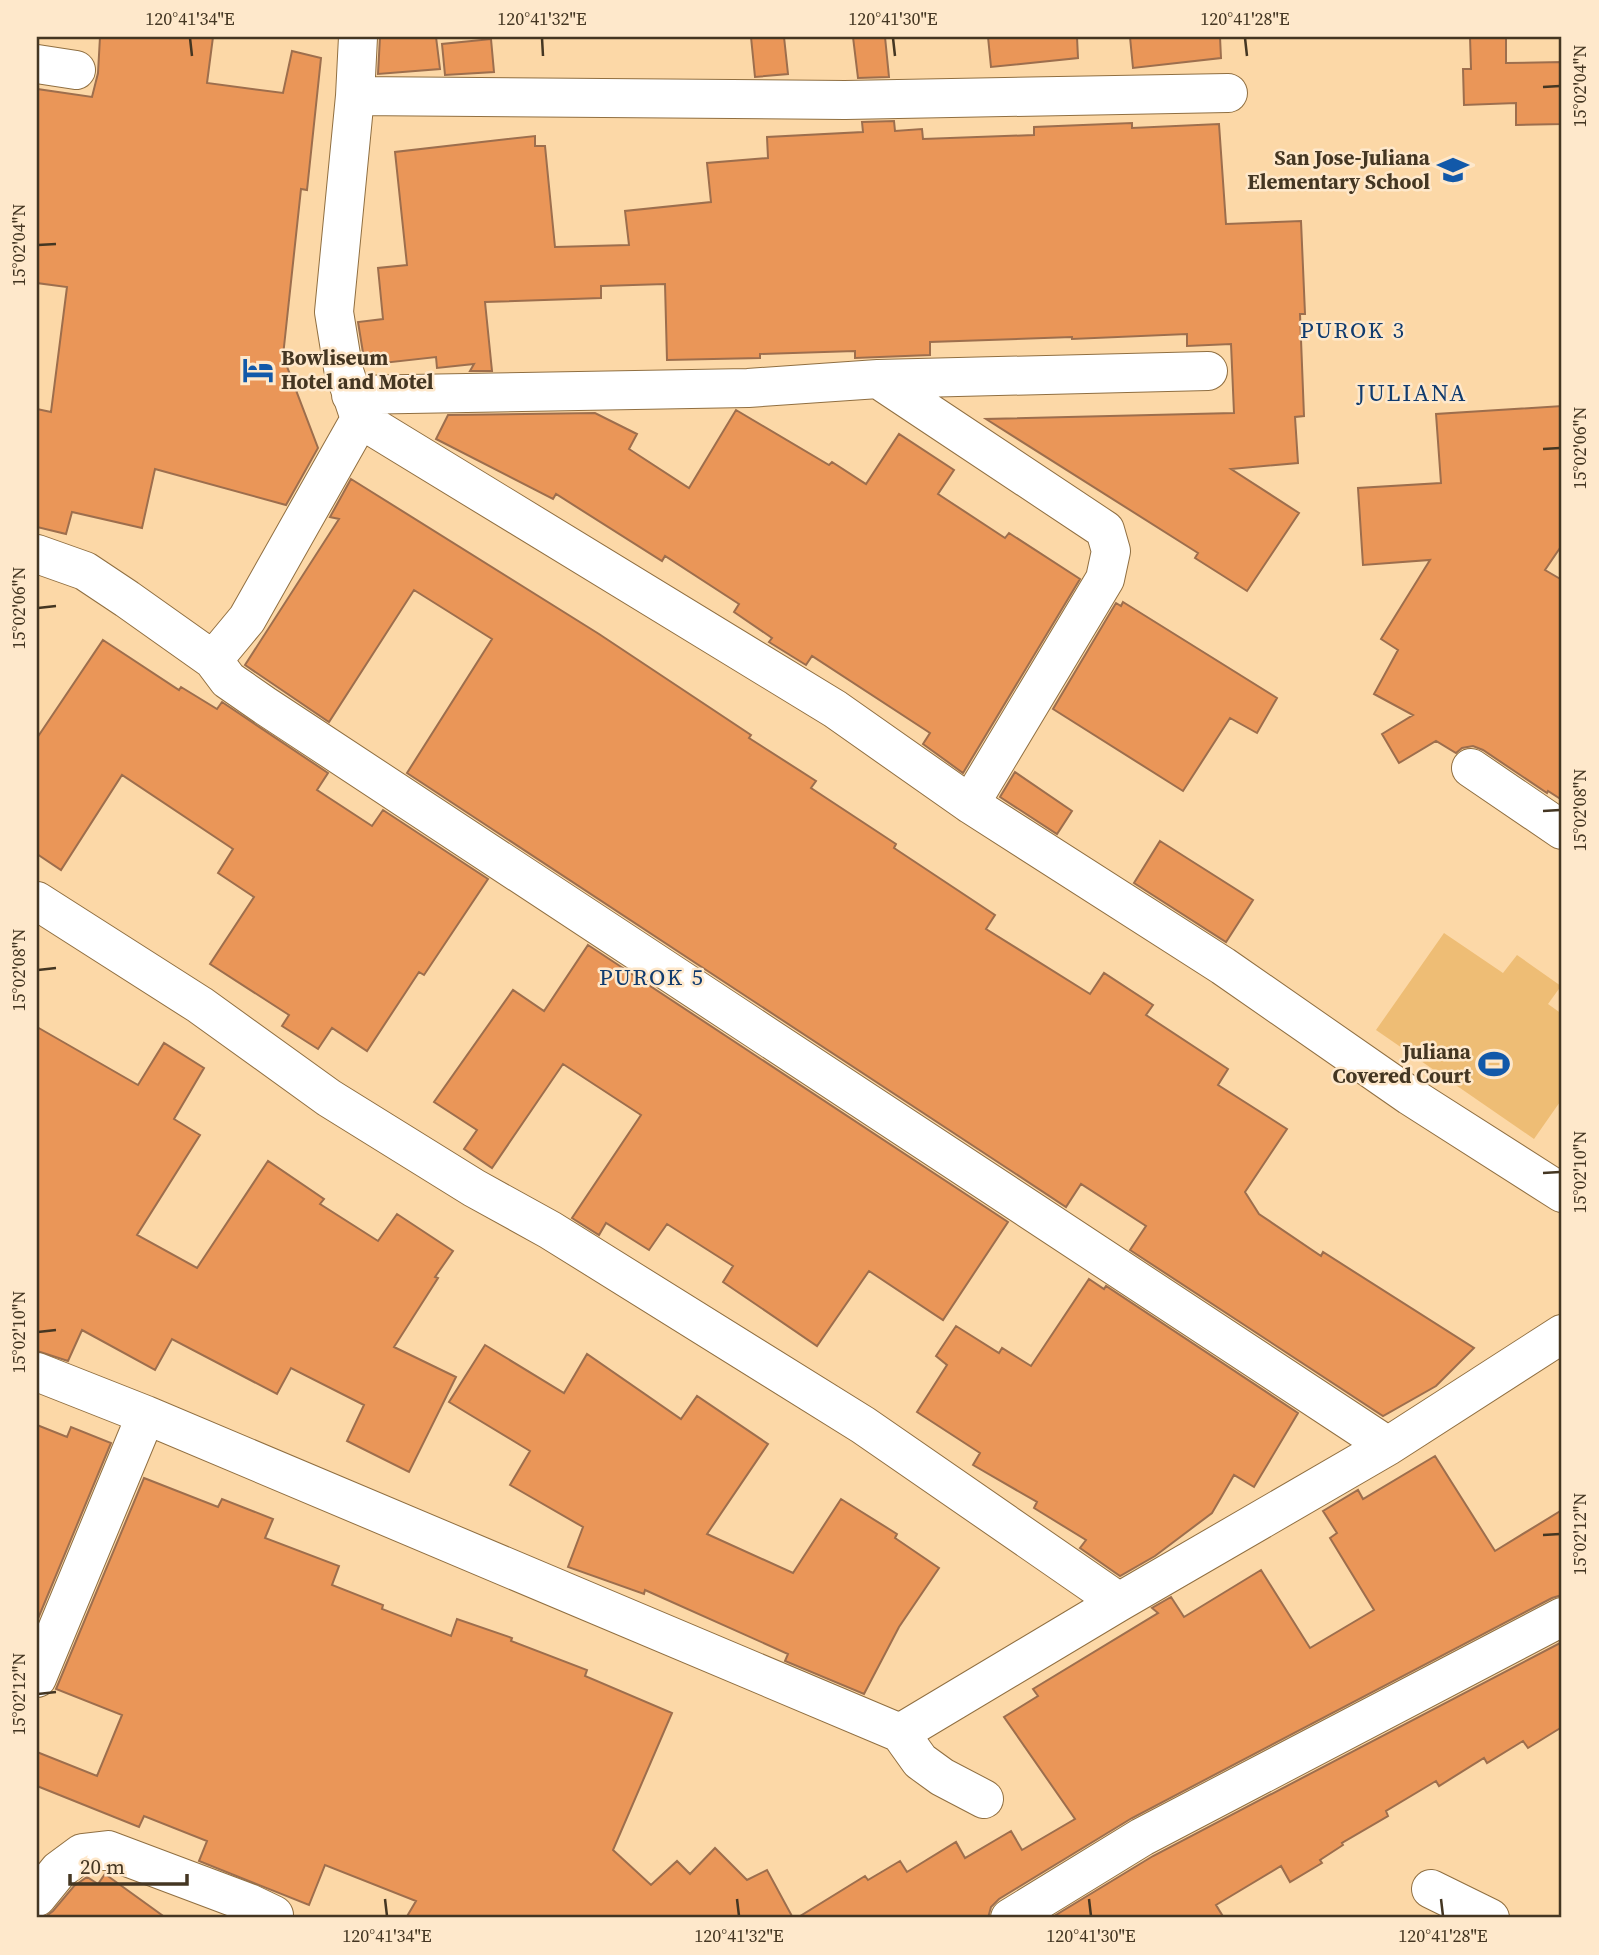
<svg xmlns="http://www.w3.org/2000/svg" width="1599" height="1955" viewBox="0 0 1599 1955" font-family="'Source Serif 4',serif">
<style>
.green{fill:#eebd75}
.building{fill:#ea9658;stroke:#9d6e4d;stroke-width:2}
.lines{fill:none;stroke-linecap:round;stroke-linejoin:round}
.minor-casing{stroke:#906f41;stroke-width:40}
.minor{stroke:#fff;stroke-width:38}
.ticks{fill:none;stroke:#443622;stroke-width:2.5}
.labels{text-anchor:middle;stroke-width:5;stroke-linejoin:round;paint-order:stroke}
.poi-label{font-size:21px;font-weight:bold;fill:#443622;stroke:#fee8cb;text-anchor:end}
.neighbourhood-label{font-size:23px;letter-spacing:2px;fill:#103b6e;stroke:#fee8cb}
.quarter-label{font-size:24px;letter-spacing:2px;fill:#103b6e;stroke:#fee8cb}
.neatline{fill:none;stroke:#443622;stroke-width:2.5}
.ticks-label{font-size:18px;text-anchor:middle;fill:#443622}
</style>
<rect width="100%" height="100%" fill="#fcd8a7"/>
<!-- green -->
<path class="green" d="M1444,933L1503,973L1517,955L1561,986L1548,1004L1562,1014V1099L1534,1139L1376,1030Z"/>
<!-- building -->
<path class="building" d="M100,37H213L207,83L283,93L292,51L321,58L307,190L301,189L283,356L318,448L286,505L155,469L142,528L72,512L66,534L37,527V409L51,412L67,287L37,283V89L92,97L98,73Z
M380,37H436L440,69L378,74Z
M751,37H784L788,74L755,77Z
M853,37H885L889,77L858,78Z
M988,37H1077L1078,58L991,67Z
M1130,37H1220L1221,58L1133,68Z
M1470,37H1506V63L1562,62V124L1516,125V103L1464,105L1463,69H1471Z
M491,39L494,72L445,75L442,44Z
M894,121L895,131L922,129L923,139L1034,135V127L1132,123V128L1219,124L1226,224L1301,221L1305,314H1300L1304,416L1295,417L1298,463L1231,469L1299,513L1247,591L1195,558L1198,553L986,419L1234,413L1231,344L1187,346V334L1072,339V337L930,342V355L855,358V351L760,354V358L667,360L665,284L601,286V298L485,302L492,371H470L474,364L437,368L436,357L365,365L358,322L383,319L378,268L407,265L395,152L535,136V146H545L555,247L629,245L625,211L711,202L707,163L768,158L767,137L863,132L862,122Z
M1562,406V545L1545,570L1562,580V800L1548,791L1547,793L1483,750L1473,746L1462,748L1456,753L1436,741L1399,763L1382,734L1413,715L1374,694L1398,650L1381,639L1430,560L1363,565L1358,488L1441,483L1436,414Z
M736,410L829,465L832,462L866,484L899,434L954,470L938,494L1005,538L1009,533L1080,579L963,773L923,744L930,733L812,656L806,665L769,642L772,638L734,612L739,604L665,556L662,561L556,494L553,499L436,439L448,415L595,413L637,434L629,449L689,488Z
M351,479L599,634L751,735L749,738L816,781L811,788L896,844L894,848L995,915L986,929L1090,994L1104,973L1153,1005L1146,1015L1228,1069L1218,1085L1287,1129L1245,1192L1259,1214L1321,1256L1323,1252L1474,1348L1436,1386L1383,1416L1130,1250L1146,1226L1081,1184L1066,1207L407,773L492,639L414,590L329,722L245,665L339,519L330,517Z
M1123,602L1277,698L1257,733L1230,718L1183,791L1053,709L1116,603L1121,606Z
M103,640L179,690L181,687L217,709L222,702L328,773L317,790L372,826L383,810L488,879L424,975L419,972L367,1051L332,1028L318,1049L282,1026L289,1015L210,964L254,897L218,873L233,849L122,775L61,870L37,854V738Z
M1015,772L1072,811L1057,834L1000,797Z
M1160,841L1253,900L1226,942L1134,883Z
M588,945L1008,1222L943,1320L869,1271L817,1346L723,1282L733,1266L667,1224L649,1250L606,1223L599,1235L572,1218L641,1115L563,1064L492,1168L464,1149L477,1130L434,1102L513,990L544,1011Z
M37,1027L138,1085L164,1043L204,1068L174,1119L200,1135L137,1235L197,1268L268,1161L324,1199L320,1204L378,1241L397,1214L453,1251L435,1277L438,1278L394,1347L456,1377L409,1472L347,1441L364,1405L291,1368L277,1394L172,1339L155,1370L82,1330L68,1361L37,1351Z
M1089,1279L1104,1289L1106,1286L1298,1413L1254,1487L1234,1475L1212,1513L1155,1556L1120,1576L1080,1548L1086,1540L1034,1508L1037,1502L973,1465L980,1453L917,1412L947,1365L936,1356L956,1326L999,1353L1002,1348L1031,1366Z
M485,1345L564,1393L587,1354L681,1419L697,1396L768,1444L707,1534L793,1573L841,1499L897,1534L895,1538L939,1568L899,1627L864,1694L785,1661L788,1654L645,1590L644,1594L568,1567L583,1527L510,1485L530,1451L449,1402Z
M37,1425L67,1437L71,1427L111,1443L37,1621Z
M1435,1456L1495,1551L1562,1510V1595L1552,1598L1132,1818L999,1899L991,1907L988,1918H797L865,1876L868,1880L900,1861L907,1872L956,1842L965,1858L1011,1831L1022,1850L1075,1819L1004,1717L1038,1696L1033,1689L1158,1613L1152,1608L1171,1597L1184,1617L1261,1570L1310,1648L1374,1610L1330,1538L1337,1533L1323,1511L1358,1490L1363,1499Z
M144,1478L218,1507L222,1499L273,1519L265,1538L339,1566L332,1585L383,1605L382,1609L451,1636L457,1619L512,1638L511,1641L587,1670L585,1676L672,1713L613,1850L651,1885L677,1861L690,1874L715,1848L747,1880L767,1870L793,1918H406L416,1901L325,1865L309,1905L199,1861L207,1841L144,1816L139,1827L37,1786V1752L97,1776L122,1715L56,1689Z
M1562,1642V1727L1528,1748L1523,1741L1487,1763L1484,1758L1439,1786L1436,1781L1386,1811L1388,1816L1342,1843L1343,1845L1320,1860L1322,1863L1290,1882L1281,1866L1216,1905L1224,1918H1051L1153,1856Z
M105,1874L166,1918H38L45,1917L53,1911L74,1886L87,1877L98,1884Z"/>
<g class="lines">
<defs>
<path id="minor" d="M358,37L355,96L334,312L343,368L360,419L835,709L970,804L1223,966L1410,1096L1562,1193
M37,64L76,70
M355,96L845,100L1228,93
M878,379L1105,530L1111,551L1105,579L970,804
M351,395L748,388L878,379L1208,371
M37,554L85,571L127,599L213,660L228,680L264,705L1388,1446
M213,660L247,619L360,419
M1471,768L1562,830
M37,901L200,1005L329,1098L474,1188L550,1230L863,1425L1119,1602
M37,1372L146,1415L900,1733L920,1761L942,1777L984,1799
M37,1678L146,1415
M900,1733L1119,1602L1388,1446L1562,1334
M1431,1889L1490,1918
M37,1897L59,1870L82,1853L108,1850L249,1903L274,1915
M1010,1918L1142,1837L1562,1617"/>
</defs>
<!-- minor casing -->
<use href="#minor" class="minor-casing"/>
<!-- minor -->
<use href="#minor" class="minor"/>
</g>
<!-- ticks -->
<path class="ticks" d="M190,38L192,56M542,38L543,56M893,38L895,56M1245,38L1247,56M1543,87L1560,86M38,245L56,244M1543,449L1560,448M38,608L56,606M1543,811L1560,810M38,970L56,968M1543,1173L1560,1172M38,1332L56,1330M1543,1535L1560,1534M38,1694L56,1692M385,1899L387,1916M737,1899L739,1916M1089,1899L1091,1916M1441,1899L1443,1916"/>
<!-- icons -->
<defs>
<symbol id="school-bare" viewBox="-9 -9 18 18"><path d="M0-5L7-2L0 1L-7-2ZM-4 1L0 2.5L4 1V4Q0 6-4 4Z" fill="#1259a9" stroke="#fee8cb" stroke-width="2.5" paint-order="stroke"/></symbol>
<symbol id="hotel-bare" viewBox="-9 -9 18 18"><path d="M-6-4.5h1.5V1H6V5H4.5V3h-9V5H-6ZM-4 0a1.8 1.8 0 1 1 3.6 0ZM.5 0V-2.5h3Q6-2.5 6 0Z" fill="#1259a9" stroke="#fee8cb" stroke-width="2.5" paint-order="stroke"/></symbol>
<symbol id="stadium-bare" viewBox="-9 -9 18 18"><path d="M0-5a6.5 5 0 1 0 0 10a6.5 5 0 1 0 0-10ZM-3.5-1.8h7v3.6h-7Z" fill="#1259a9" stroke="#fee8cb" stroke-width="2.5" paint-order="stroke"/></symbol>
</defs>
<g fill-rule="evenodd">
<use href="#school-bare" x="1431" y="148" width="44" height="44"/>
<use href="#hotel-bare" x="236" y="348" width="44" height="44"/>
<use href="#stadium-bare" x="1472" y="1042" width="44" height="44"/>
</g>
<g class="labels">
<!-- poi labels -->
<g class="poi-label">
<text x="1430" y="165">San Jose-Juliana<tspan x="1430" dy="24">Elementary School</tspan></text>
<text x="281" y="365" text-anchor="start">Bowliseum<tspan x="281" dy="24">Hotel and Motel</tspan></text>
<text x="1471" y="1059">Juliana<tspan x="1471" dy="24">Covered Court</tspan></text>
</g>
<!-- neighbourhood labels -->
<g class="neighbourhood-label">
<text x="1353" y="338">PUROK 3</text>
<text x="652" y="985">PUROK 5</text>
</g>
<!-- quarter labels -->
<g class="quarter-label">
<text x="1412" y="401">JULIANA</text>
</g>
</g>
<!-- border -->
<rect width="1599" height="1955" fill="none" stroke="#fee8cb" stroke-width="77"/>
<!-- scale -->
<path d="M70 1874v10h117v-10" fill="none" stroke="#443622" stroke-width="3.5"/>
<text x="80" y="1874" font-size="21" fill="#443622" stroke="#fee8cb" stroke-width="5" paint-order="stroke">20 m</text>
<rect x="38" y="38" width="1522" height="1878" class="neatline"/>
<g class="ticks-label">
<text x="190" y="25">120°41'34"E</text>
<text x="542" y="25">120°41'32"E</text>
<text x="893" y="25">120°41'30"E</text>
<text x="1245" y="25">120°41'28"E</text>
<text transform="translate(1580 86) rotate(-90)" y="6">15°02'04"N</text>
<text transform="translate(19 245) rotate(-90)" y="6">15°02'04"N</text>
<text transform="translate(1580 448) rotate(-90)" y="6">15°02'06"N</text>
<text transform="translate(19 608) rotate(-90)" y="6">15°02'06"N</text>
<text transform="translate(1580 810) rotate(-90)" y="6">15°02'08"N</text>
<text transform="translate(19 970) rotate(-90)" y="6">15°02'08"N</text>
<text transform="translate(1580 1172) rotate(-90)" y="6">15°02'10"N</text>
<text transform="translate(19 1332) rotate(-90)" y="6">15°02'10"N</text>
<text transform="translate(1580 1534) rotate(-90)" y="6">15°02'12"N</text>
<text transform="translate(19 1694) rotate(-90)" y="6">15°02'12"N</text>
<text x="387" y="1942">120°41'34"E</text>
<text x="739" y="1942">120°41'32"E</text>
<text x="1091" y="1942">120°41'30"E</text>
<text x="1443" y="1942">120°41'28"E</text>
</g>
</svg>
